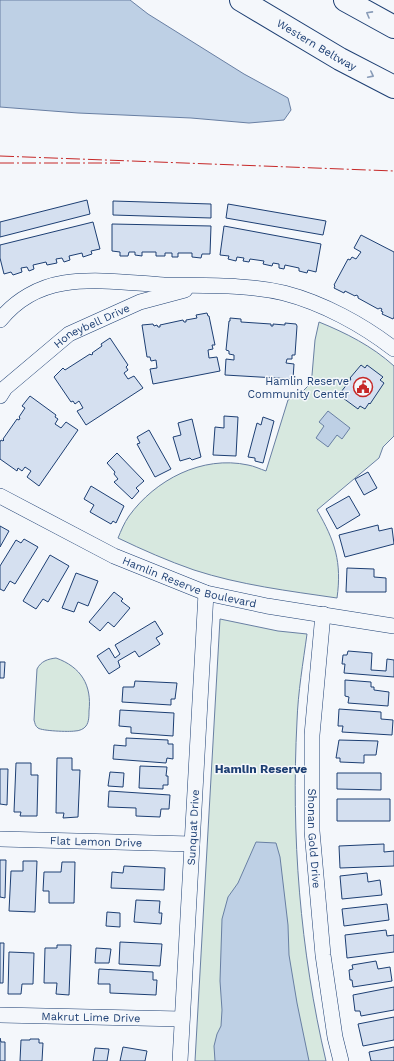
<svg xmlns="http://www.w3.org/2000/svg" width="394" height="1061" viewBox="0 0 394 1061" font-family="'Work Sans',sans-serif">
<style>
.green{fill:#d7e8df;stroke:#687fa3}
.water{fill:#bed0e5;stroke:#687fa3}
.building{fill:#d5e0f0;stroke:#1d3f73}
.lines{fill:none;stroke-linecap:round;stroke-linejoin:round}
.minor-casing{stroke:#1d3f73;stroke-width:16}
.highway-casing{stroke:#1d3f73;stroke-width:24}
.minor{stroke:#f4f7fb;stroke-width:15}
.highway{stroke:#f4f7fb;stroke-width:22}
.power{stroke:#c62828;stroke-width:1;stroke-dasharray:14 3 2 3;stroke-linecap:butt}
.oneway{stroke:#889bb7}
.labels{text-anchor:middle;stroke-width:3;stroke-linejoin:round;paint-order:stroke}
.street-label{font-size:11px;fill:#1d3f73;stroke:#f4f7fb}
.poi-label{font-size:11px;fill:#1d3f73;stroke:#f4f7fb;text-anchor:end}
.neighbourhood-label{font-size:12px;font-weight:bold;fill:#1d3f73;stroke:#f4f7fb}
</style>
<rect width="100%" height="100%" fill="#f4f7fb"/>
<!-- green -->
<path class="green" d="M319,322C346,333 372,346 394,366V436L383,447L379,458L317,510C335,541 342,562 337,598C289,591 240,585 194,570C168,561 143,550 118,538C121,531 124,523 129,516C155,480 202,455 248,465C254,466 260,469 266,471L288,400L303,391L309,385L312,375L315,340Z
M220,619L278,631L307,634C303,663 298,692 297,721C291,835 300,950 326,1061H195Z
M56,658C81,667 92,685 89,711C89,716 89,722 86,726C84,729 79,731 75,731C69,732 42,731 38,728C35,726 35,723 34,720L37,669C41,661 48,659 56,658Z"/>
<!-- water -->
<path class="water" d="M0,0H130L148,14L244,74L288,98L291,110L284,120L249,123L191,118L78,113L0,107Z
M328,411L350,428L342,439L337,435L328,447L316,438L324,426L319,422Z
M256,842L276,843L280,857L288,925L289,955L297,1003L309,1061H215L214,1046L217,1034L221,1026L222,1010L220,981L222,919L228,897L238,883Z"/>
<!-- building -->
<path class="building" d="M87,200L90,214L0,237V222Z
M113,201L211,204V218L113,215Z
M228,204L326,221L323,235L226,218Z
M93,222L100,249L91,251L92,254L83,257L82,253L69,256L70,260L64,262L62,258L56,259L57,263L47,265L46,262L33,265L34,269L29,271L27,267L21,268L22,272L13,275L11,272L4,274L0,258V245Z
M112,224L211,226L210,254H202L201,258L192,257V253H178V257H172V253H165V256H156V252H142V256L135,255V252H129L128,256H120V252L112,251Z
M224,226L321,244L316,272L308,270L307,273L299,271V268L285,265L284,269L279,268V264L273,263L272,266L263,264L264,261L250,259L249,262L243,261L244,258L237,257L236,261L228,259L229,256L220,255Z
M361,235L394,252V317L393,319L382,314L383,312L381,311L382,309L380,308L378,309L358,298V296L356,295L355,296L345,291L344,293L334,288L335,286L334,285L348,259L350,260L352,257L356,259L361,252L354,248Z
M207,313L208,316H209L215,345H212L213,349L208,350L209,358L217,357L220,371L153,384L150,369L157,368L156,360L151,361L150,357H147L142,325L153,324L154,326L157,325L158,327H160V325L183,320L184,322H186V320L197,318L196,315Z
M230,318L241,319V322L271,324V326H273V324L285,325V323L296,324L297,326L295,355H292V359H287L286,363L294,364L293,379L225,375L226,359L234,360V355L229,354V351L226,350L229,321H230Z
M110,338L128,365L126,367L128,370L124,373L128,379L134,376L143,388L86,425L77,411L83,408L79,401L75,404L73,401L71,402L54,377L63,368L65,370L90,354L91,355L93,354L92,353L102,346L101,344Z
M361,365L365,368L367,365L383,377L380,380L384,383L370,404L369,403L365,409L360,406L358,409L343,398L345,395L341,392L351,379L350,378Z
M30,396L56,415L55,417L58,419L55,424L61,428L66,422L78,430L39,486L27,477L31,471L25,467L22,471L18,468L17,471L0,459V442L1,440L3,441L4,440L3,439L17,419L19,420L20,418L19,417L25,408L22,406Z
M224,416L238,417L236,456L213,455L215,427L224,428Z
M263,417L274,421L263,463L255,461V458L248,457L257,423L261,425Z
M192,419L201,457L192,460L190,458L180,461L173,437L181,435L178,423Z
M149,430L171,469L155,477L137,444L140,443L137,437Z
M117,453L144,481L136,488L139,491L132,499L114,482L118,479L114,474L115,472L107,463Z
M368,472L377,488L364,495L355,479Z
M91,486L124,506L116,523L113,521L111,524L90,512L94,505L84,499Z
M349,496L360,515L337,529L326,509Z
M378,525L379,531L392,528L394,544L345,557L339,535Z
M0,526L9,531L0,547Z
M24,539L38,547L15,584L10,581L4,591L0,589V566L16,540L21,543Z
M50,555L69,566L48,602L43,599L36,609L23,601Z
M347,568L374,569V577L386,578V592H346Z
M76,573L98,581L88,606L78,602L74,612L62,608Z
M114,592L123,599L121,601L130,608L114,627L108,622L100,631L89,622Z
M155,621L163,634L156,638L160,644L139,657L135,651L118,661L120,667L109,674L97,656L109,648L115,658L120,654L115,645Z
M348,651L372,653L371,670L386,671L387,659L394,660V677L344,673L345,664H342L343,655H347Z
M0,662H5L4,678H0Z
M345,680L371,682V687H374V690L389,692L388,706L348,703L349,697L345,696Z
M135,681L177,683L175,699H171V705L122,702L123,687H134Z
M339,709L381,712V719L393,720L392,735L342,732L343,726H338Z
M120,710L174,713L173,736L131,733V727L119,726Z
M126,738L168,740V744H173V759L167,758L166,763L113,759L114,745L126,746Z
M339,740L378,741L376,755H364V763L340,762V758H336Z
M57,758H72V770H80L78,817L63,818L64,813H56Z
M16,763H31V775H38L37,816H20L21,812H14Z
M140,766L167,767L166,776H168V785H163V789L139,788Z
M0,769H8L7,805L0,804Z
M110,772L124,773L123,787L108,786Z
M337,773H381V790L337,789Z
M109,791L170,795L169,809H161L160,817L136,816V808L108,807Z
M337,799H390V821H337Z
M384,844V852L394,851V866L340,868L339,846Z
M0,860H6L5,898L0,897Z
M23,861H37L35,912L9,911L11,871H23Z
M62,862H75L74,903H49V891H43L44,872H61Z
M124,866L165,868L164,890L111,888L112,872L123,873Z
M367,873L368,882L380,880L382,895L342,899L340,876Z
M136,900L160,901L159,913H162L161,924L134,922Z
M387,904L389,920L344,926L342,909Z
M107,912L120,913V927L106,926Z
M386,930L387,936L394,935V952L347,958L345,935Z
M120,942L162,944L160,966L119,964Z
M0,943H4L3,983H0Z
M57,945H71L69,995L56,994L57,983H44L45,948H57Z
M96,948L111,949L109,963H95Z
M9,952L34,953L33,984H22L21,994H8Z
M376,961L378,969L390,967L392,981L353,987L352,980H350L349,970L353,969L352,965Z
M99,969L153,972V980H157L156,995L110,993V984H98Z
M394,987V1010L361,1016L360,1011H355L353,995Z
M394,1017V1040L363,1046L358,1024Z
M0,1038L1,1042H5V1061H0Z
M30,1039H39V1043H43L42,1061H20L21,1040H30Z
M123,1047L147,1051L145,1061H120Z
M394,1047V1061H371L369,1052Z
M95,1048L109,1049L107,1061H93Z"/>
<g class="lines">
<defs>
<g id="minor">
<path d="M0,320C16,300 39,287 64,283C96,278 131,283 164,285C204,286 245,284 284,293C323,303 363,325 394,349"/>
<path id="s1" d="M0,396L5,388L69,334L140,302L185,290"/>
<path id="s2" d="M0,496L114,556L206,593L267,606L394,626"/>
<path id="s3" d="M323,614L312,735V831L323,955L335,1037L341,1061"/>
<path id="s4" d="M0,839L192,844"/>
<path id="s5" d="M0,1015L182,1019"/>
<path id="s6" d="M180,1061L206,593"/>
</g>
<g id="highway">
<path id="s7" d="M241,0L340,59L394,87"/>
<path d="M345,0L394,27"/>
</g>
</defs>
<!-- minor casing -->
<use href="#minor" class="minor-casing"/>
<!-- highway casing -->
<use href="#highway" class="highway-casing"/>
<!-- minor -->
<use href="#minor" class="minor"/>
<!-- highway -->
<use href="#highway" class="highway"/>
<!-- power -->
<path class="power" d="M0,156L394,171
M0,163H120"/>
</g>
<!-- one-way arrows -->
<defs><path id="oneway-chevron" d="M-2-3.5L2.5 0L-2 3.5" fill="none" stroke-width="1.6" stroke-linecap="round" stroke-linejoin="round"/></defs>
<g class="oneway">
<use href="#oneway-chevron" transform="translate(369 14) rotate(-151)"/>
<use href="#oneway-chevron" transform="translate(371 75) rotate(27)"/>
</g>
<!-- icons -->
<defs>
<symbol id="civic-ring" viewBox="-11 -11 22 22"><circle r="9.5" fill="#f4f7fb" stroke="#c62828" stroke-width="1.5"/><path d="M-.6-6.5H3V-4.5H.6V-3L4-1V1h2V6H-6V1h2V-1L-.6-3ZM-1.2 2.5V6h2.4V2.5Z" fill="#c62828"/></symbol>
</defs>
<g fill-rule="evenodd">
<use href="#civic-ring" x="352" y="376" width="22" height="22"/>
</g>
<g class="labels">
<!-- street labels -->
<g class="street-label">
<text dy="4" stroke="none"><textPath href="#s7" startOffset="88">Western Beltway</textPath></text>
<text dy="4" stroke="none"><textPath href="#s1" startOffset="117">Honeybell Drive</textPath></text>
<text dy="4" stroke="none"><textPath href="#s2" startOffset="209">Hamlin Reserve Boulevard</textPath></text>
<text dy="4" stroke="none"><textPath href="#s6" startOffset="234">Sunquat Drive</textPath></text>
<text dy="4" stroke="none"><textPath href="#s3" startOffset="225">Shonan Gold Drive</textPath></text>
<text dy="4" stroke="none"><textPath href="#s4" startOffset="96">Flat Lemon Drive</textPath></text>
<text dy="4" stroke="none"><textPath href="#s5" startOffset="91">Makrut Lime Drive</textPath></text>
</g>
<!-- poi labels -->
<g class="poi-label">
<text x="349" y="385">Hamlin Reserve<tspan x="349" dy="13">Community Center</tspan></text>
</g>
<!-- neighbourhood labels -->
<g class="neighbourhood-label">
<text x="261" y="773">Hamlin Reserve</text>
</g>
</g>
</svg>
